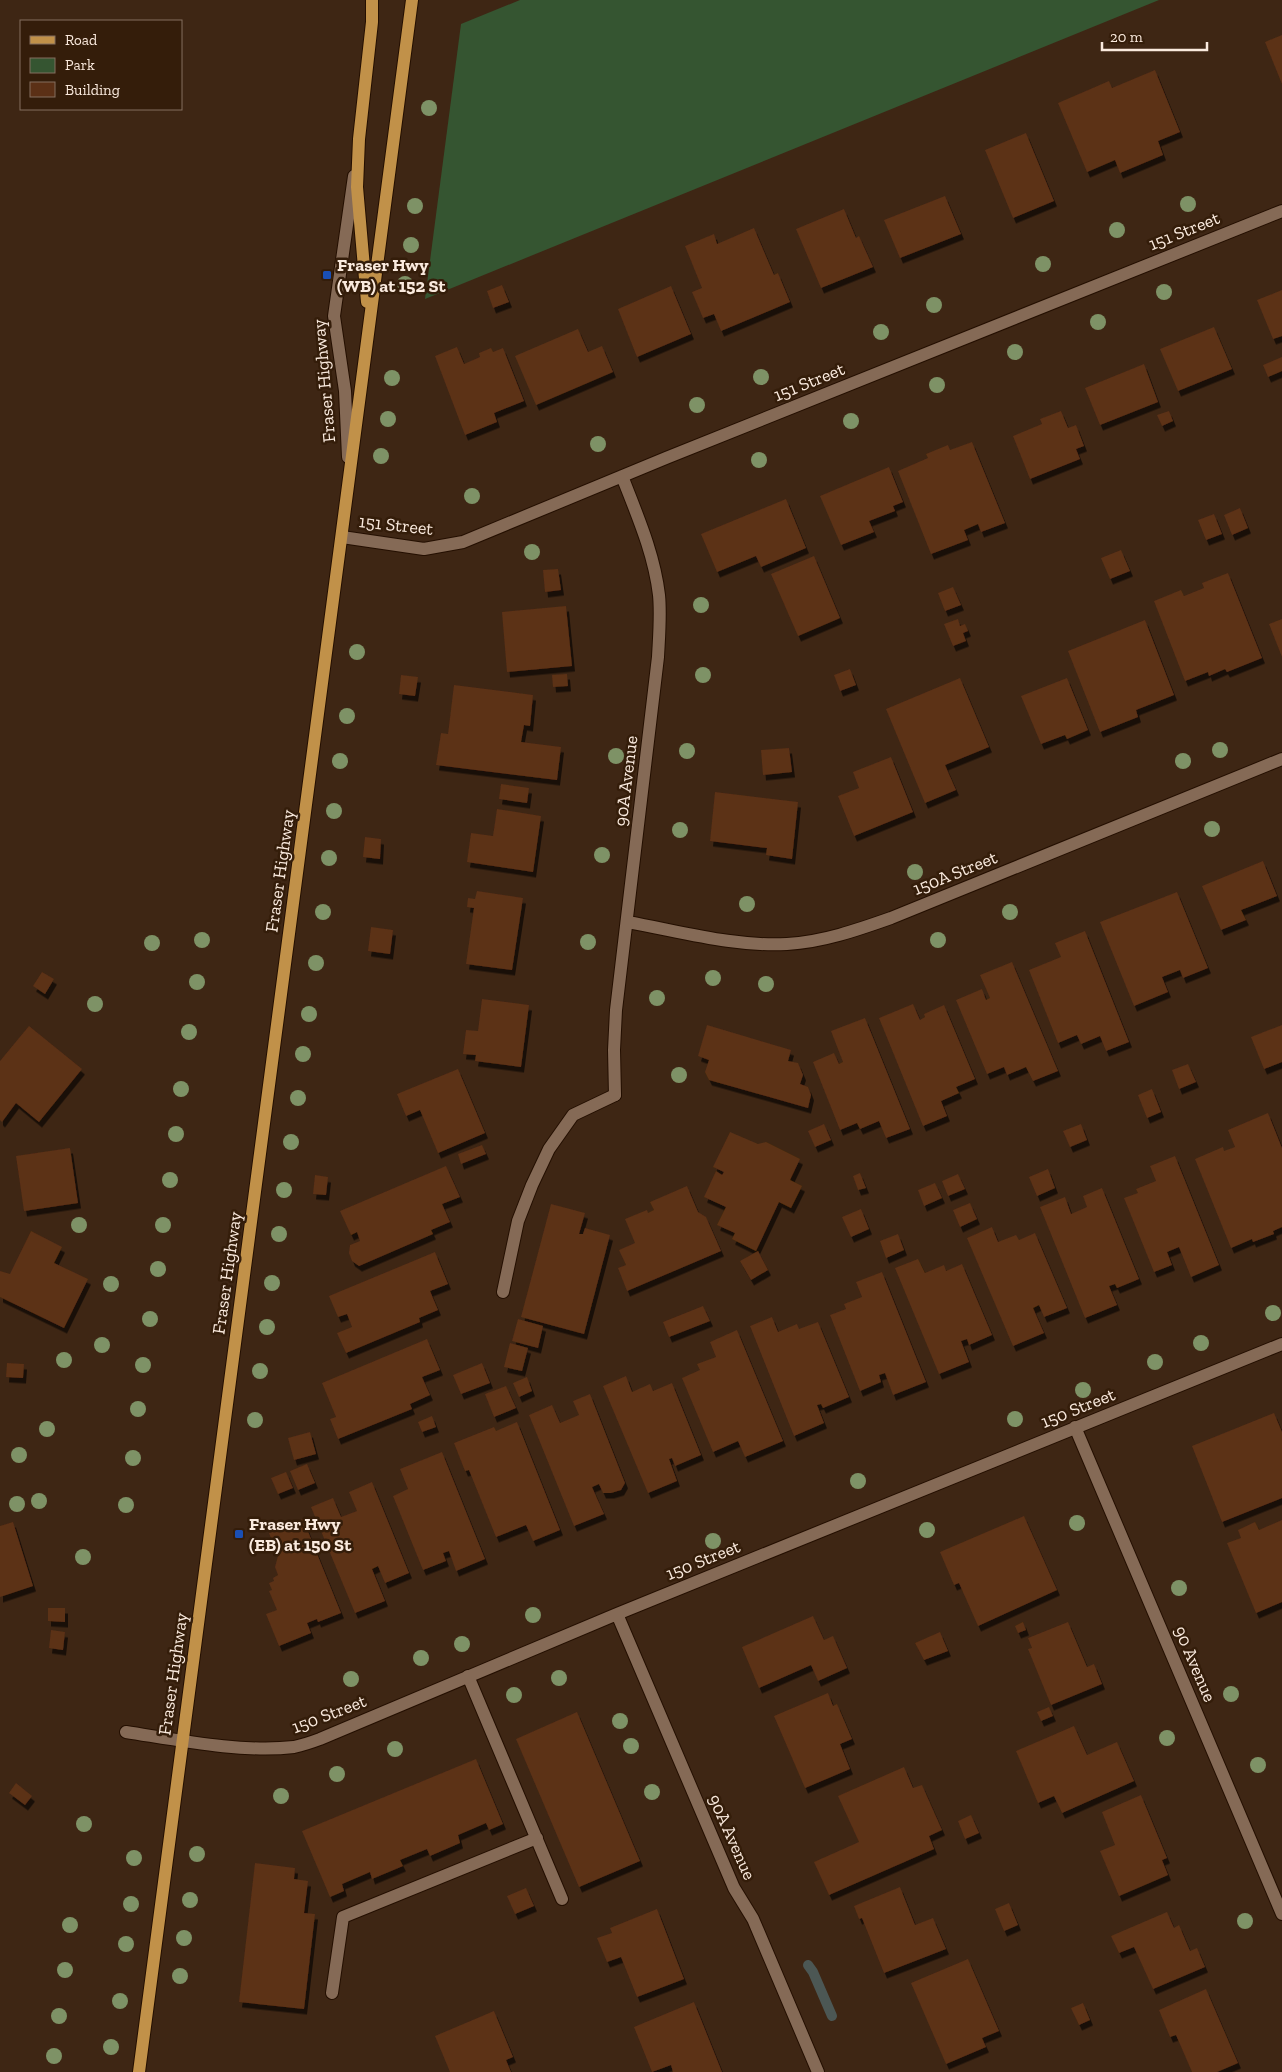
<svg xmlns="http://www.w3.org/2000/svg" width="1282" height="2072" viewBox="0 0 1282 2072" font-family="'Zilla Slab',serif">
<style>
.green{fill:#355531}
.lines{fill:none;stroke-linecap:round;stroke-linejoin:round}
.stream{stroke:#4c5754;stroke-width:10}
.building{fill:#5b3016;filter:url(#shadow)}
.service-casing{stroke:#240f00;stroke-width:14}
.minor-casing{stroke:#240f00;stroke-width:14}
.primary-casing{stroke:#240f00;stroke-width:14}
.service{stroke:#856a56;stroke-width:12}
.minor{stroke:#856a56;stroke-width:12}
.primary{stroke:#c19149;stroke-width:12}
.tree{fill:#7e9266}
.transit-dot{fill:#1a4fb4;stroke:#341d0a;stroke-width:2}
.labels{text-anchor:middle;stroke-width:5;stroke-linejoin:round;paint-order:stroke}
.street-label{font-size:18px;fill:#faeade;stroke:#341d0a}
.poi-label{font-size:18px;font-weight:bold;fill:#faeade;stroke:#341d0a;text-anchor:start}
</style>
<defs>
<filter id="shadow"><feDropShadow dx="3" dy="5.5" stdDeviation="0" flood-color="#0009"/></filter>
</defs>
<rect width="100%" height="100%" fill="#3e2614"/>
<!-- green -->
<path class="green" d="M520,0H1159L425,299L461,24Z"/>
<g class="lines">
<!-- stream -->
<path class="stream" d="M808,1965L813,1972L832,2016"/>
</g>
<!-- building -->
<path class="building" d="M1282,35V84L1265,42Z
M1155,70L1180,132L1158,141L1163,155L1120,173L1115,160L1087,172L1058,103L1109,81L1112,88Z
M1026,133L1054,201L1013,218L985,150Z
M945,196L961,234L900,258L884,220Z
M844,209L856,238L859,236L873,267L821,288L796,229Z
M754,228L774,275L778,273L790,302L721,331L714,314L703,318L692,292L702,288L685,246L714,234L717,244Z
M502,285L509,302L493,308L487,291Z
M671,286L691,334L637,357L618,309Z
M1282,290V336L1273,339L1257,300Z
M1214,327L1232,369L1178,391L1160,349Z
M578,329L588,352L602,346L613,372L536,405L515,356Z
M457,347L464,364L480,357L479,353L491,348L493,352L503,348L524,401L494,413L497,422L465,435L435,356Z
M1282,357V371L1268,377L1263,365Z
M1144,364L1158,402L1100,425L1085,388Z
M1061,411L1068,428L1076,425L1084,446L1076,449L1080,459L1030,479L1013,436L1042,424L1040,419Z
M1169,411L1173,421L1162,426L1157,415Z
M972,442L1005,523L981,532L978,524L964,530L968,540L931,554L898,471L928,458L926,454L948,445L950,450Z
M889,467L903,502L893,506L895,511L869,521L874,532L841,545L820,496Z
M786,499L806,548L761,567L756,556L717,572L701,534Z
M1240,508L1248,528L1232,535L1224,515Z
M1214,514L1222,534L1206,540L1198,520Z
M1121,550L1130,571L1110,579L1101,558Z
M814,556L840,618L798,636L771,574Z
M558,569L561,590L545,592L543,570Z
M1228,573L1262,658L1227,672L1225,669L1209,676L1208,672L1185,681L1154,601L1181,590L1184,596L1204,588L1202,583Z
M953,587L961,605L945,611L938,593Z
M566,606L572,666L507,672L502,612Z
M958,619L960,626L965,624L968,631L963,633L966,641L953,646L944,624Z
M1282,619V657L1269,624Z
M1145,620L1174,695L1136,710L1138,717L1100,732L1068,651Z
M850,669L856,685L840,691L834,675Z
M567,674L568,686L553,687L552,675Z
M401,675L418,677L415,696L399,694Z
M960,678L989,747L945,765L956,790L925,803L886,709Z
M1067,678L1088,730L1067,739L1065,735L1041,744L1021,696Z
M454,685L533,695L530,726L524,725L521,742L561,747L557,780L436,765L441,733L448,734Z
M789,748L792,772L763,775L761,750Z
M891,757L913,812L854,836L838,796L859,788L853,772Z
M501,784L529,788L527,803L499,799Z
M715,792L798,802L792,859L766,855L767,848L710,841Z
M497,809L541,816L533,872L467,862L471,833L493,836Z
M365,837L381,839L380,859L363,857Z
M1263,861L1277,896L1241,910L1246,920L1221,930L1202,886Z
M477,891L523,898L512,970L466,964L474,908L467,907L468,898L475,899Z
M1177,892L1208,968L1183,978L1180,970L1162,977L1168,992L1134,1006L1100,922Z
M371,927L393,930L390,954L368,951Z
M1085,931L1129,1042L1106,1051L1100,1036L1081,1044L1077,1035L1058,1043L1029,970L1061,957L1055,943Z
M1012,962L1058,1071L1033,1081L1026,1067L1007,1075L1004,1067L987,1074L956,1000L982,989L986,1000L990,998L980,975Z
M42,972L54,979L45,994L33,986Z
M482,999L529,1005L521,1067L475,1061L476,1055L463,1054L466,1030L478,1031Z
M913,1004L920,1020L925,1017L924,1014L944,1005L975,1079L956,1087L959,1093L941,1101L947,1116L923,1126L879,1018Z
M865,1018L910,1129L886,1138L879,1121L860,1129L857,1123L840,1130L813,1062L834,1053L839,1064L843,1062L831,1031Z
M707,1025L791,1050L788,1061L798,1063L803,1075L800,1084L808,1087L811,1095L808,1108L709,1080L705,1072L709,1060L698,1056Z
M1282,1025V1062L1264,1069L1251,1037Z
M29,1026L82,1069L39,1122L16,1103L2,1122L0,1120V1061Z
M1188,1064L1196,1082L1179,1089L1172,1070Z
M458,1069L485,1133L438,1153L420,1110L406,1116L397,1094Z
M1152,1089L1161,1112L1147,1118L1138,1095Z
M1268,1113L1282,1148V1227L1273,1231L1274,1234L1253,1242L1252,1239L1231,1248L1195,1159L1223,1147L1224,1151L1235,1147L1228,1130Z
M824,1124L831,1140L815,1147L808,1131Z
M1081,1124L1087,1140L1070,1147L1063,1131Z
M730,1132L758,1144L766,1142L800,1159L790,1180L802,1186L791,1208L779,1202L756,1251L732,1239L735,1233L717,1225L726,1207L704,1197L716,1171L722,1175L724,1172L713,1167Z
M482,1145L486,1154L461,1164L458,1154Z
M70,1148L78,1203L24,1211L16,1156Z
M1175,1156L1219,1265L1191,1277L1179,1247L1167,1252L1172,1265L1154,1272L1124,1198L1138,1193L1136,1189L1156,1181L1150,1166Z
M446,1166L460,1197L442,1204L450,1222L431,1230L433,1234L359,1266L352,1261L349,1253L350,1245L360,1241L357,1232L351,1235L340,1211Z
M1048,1169L1055,1188L1037,1196L1029,1177Z
M860,1173L866,1188L858,1190L853,1176Z
M958,1174L965,1189L948,1196L942,1181Z
M315,1175L328,1177L326,1195L313,1194Z
M935,1183L942,1198L924,1206L918,1190Z
M687,1186L698,1212L706,1217L721,1251L627,1291L618,1268L626,1265L619,1250L635,1243L625,1219L647,1210L648,1213L654,1210L650,1202Z
M1102,1188L1139,1279L1117,1288L1115,1284L1109,1286L1117,1305L1085,1318L1040,1207L1065,1197L1071,1214L1087,1207L1083,1196Z
M970,1203L977,1219L960,1227L953,1210Z
M551,1204L585,1213L579,1234H583L585,1228L610,1235L584,1334L521,1317Z
M861,1209L869,1229L851,1237L842,1217Z
M992,1227L998,1242L1016,1235L1019,1240L1035,1233L1067,1308L1044,1317L1039,1305L1033,1308L1044,1333L1013,1346L967,1238Z
M31,1231L62,1247L54,1263L88,1279L64,1328L0,1297V1271L10,1274Z
M898,1234L904,1250L886,1258L880,1241Z
M758,1251L768,1270L751,1280L740,1261Z
M435,1252L448,1284L430,1291L438,1310L419,1318L420,1322L346,1353L337,1333L352,1327L347,1314L338,1317L329,1296Z
M918,1259L925,1273L944,1265L946,1271L962,1264L992,1335L969,1345L967,1339L961,1341L969,1362L939,1374L895,1268Z
M882,1272L926,1382L893,1395L885,1373L879,1375L881,1382L860,1391L830,1315L846,1309L844,1304L862,1297L856,1282Z
M703,1306L710,1321L669,1337L663,1322Z
M772,1317L778,1332L797,1324L799,1329L818,1322L849,1397L823,1408L821,1404L817,1405L824,1423L794,1436L750,1326Z
M518,1319L543,1326L538,1348L512,1341Z
M737,1330L783,1441L745,1457L738,1441L713,1452L682,1378L700,1370L697,1364L716,1357L710,1342Z
M427,1339L440,1370L422,1377L430,1395L410,1404L412,1409L338,1439L330,1419L336,1417L322,1383Z
M510,1343L528,1348L522,1371L504,1367Z
M7,1363L24,1364L23,1378L6,1377Z
M482,1363L490,1383L461,1394L453,1375Z
M626,1376L632,1392L650,1384L653,1391L672,1383L701,1455L675,1466L672,1458L669,1459L677,1481L648,1493L603,1386Z
M527,1377L532,1391L519,1397L513,1383Z
M506,1386L516,1408L494,1417L485,1394Z
M590,1394L625,1483L621,1490L611,1493H603L599,1484L592,1487L604,1514L574,1526L529,1415L552,1405L560,1423L579,1415L573,1401Z
M1274,1413L1282,1432V1498L1222,1522L1192,1446Z
M432,1416L436,1427L422,1432L418,1422Z
M517,1422L560,1530L533,1541L526,1525L496,1537L469,1470L465,1471L454,1443L494,1427L496,1431Z
M310,1432L316,1454L294,1460L288,1438Z
M442,1452L485,1559L456,1571L449,1551L443,1553L446,1561L423,1570L393,1496L408,1489L400,1469Z
M307,1464L315,1483L298,1490L290,1471Z
M286,1472L293,1488L278,1494L271,1478Z
M372,1482L409,1573L385,1583L378,1566L372,1569L385,1601L355,1613L311,1507L333,1498L341,1517L357,1511L349,1492Z
M1024,1516L1057,1590L978,1626L959,1583L954,1585L940,1552Z
M303,1519L341,1613L318,1622L317,1619L307,1623L311,1633L279,1646L266,1614L277,1610L269,1591L272,1590L269,1583L274,1581L273,1578L278,1575L275,1567L278,1556L269,1533Z
M1282,1520V1602L1256,1613L1227,1543L1241,1538L1238,1530L1255,1522L1259,1530Z
M13,1522L33,1586L0,1597V1526Z
M48,1608H65V1622L48,1621Z
M813,1616L824,1640L833,1636L847,1668L818,1681L811,1665L759,1688L742,1647Z
M1023,1622L1026,1630L1018,1633L1015,1626Z
M1068,1622L1087,1667L1094,1664L1102,1684L1051,1705L1028,1649L1032,1648L1028,1638Z
M51,1630L65,1632L63,1650L49,1648Z
M940,1632L948,1651L924,1660L915,1643Z
M828,1693L833,1706L837,1704L852,1739L840,1744L850,1769L805,1788L774,1716Z
M1049,1707L1053,1716L1041,1721L1037,1712Z
M577,1712L640,1861L579,1887L516,1739Z
M1074,1726L1087,1755L1117,1742L1134,1781L1062,1813L1054,1796L1038,1803L1016,1751Z
M476,1759L503,1824L489,1830L486,1823L458,1835L460,1843L430,1856L427,1849L400,1860L403,1866L372,1879L370,1872L342,1884L344,1891L330,1897L302,1831Z
M904,1767L913,1788L922,1785L942,1830L929,1836L934,1849L829,1895L814,1862L859,1842L838,1796Z
M16,1783L32,1796L25,1805L9,1793Z
M1141,1795L1167,1858L1162,1860L1168,1875L1119,1896L1100,1851L1115,1845L1102,1812Z
M971,1815L979,1833L965,1839L958,1821Z
M255,1863L295,1868L294,1879L308,1881L304,1913L315,1914L304,2009L239,2002Z
M900,1887L915,1925L933,1918L946,1949L884,1973L862,1918L859,1919L854,1906Z
M526,1888L534,1906L515,1914L507,1896Z
M1009,1903L1018,1925L1004,1931L995,1909Z
M657,1909L684,1979L637,1997L621,1957L607,1962L597,1938L612,1933L610,1928Z
M1167,1912L1174,1928L1179,1925L1190,1951L1197,1948L1205,1967L1153,1989L1134,1947L1119,1953L1111,1936Z
M968,1959L999,2031L982,2038L986,2047L946,2064L911,1983Z
M1206,1989L1238,2063L1217,2072H1192L1176,2035L1170,2037L1159,2010Z
M694,2002L722,2072H673L671,2065L652,2072L634,2027Z
M1083,2003L1090,2020L1079,2025L1071,2008Z
M494,2011L513,2057L506,2060L511,2072H450L435,2036Z"/>
<g class="lines">
<defs>
<path id="service" d="M348,457L345,391L334,316L354,176
M503,1292L518,1221L532,1185L549,1149L573,1115L615,1095
M468,1676L562,1899
M332,1993L343,1917L537,1838"/>
<path id="minor" d="M342,537L424,549L463,542L666,458L1282,211
M627,922C679,931 734,947 787,944C823,942 857,930 891,918L1282,759
M615,1095L614,1050L616,1010L658,657C659,637 661,615 659,595C654,553 637,515 622,476
M1075,1427L1282,1914
M617,1614L734,1888L753,1919L818,2072
M126,1732C178,1740 242,1753 294,1747C303,1745 312,1742 320,1739L617,1614L1282,1344"/>
<path id="primary" d="M367,302L357,187L359,139L372,22V0
M139,2072L412,0"/>
</defs>
<!-- service casing -->
<use href="#service" class="service-casing"/>
<!-- minor casing -->
<use href="#minor" class="minor-casing"/>
<!-- primary casing -->
<use href="#primary" class="primary-casing"/>
<!-- service -->
<use href="#service" class="service"/>
<!-- minor -->
<use href="#minor" class="minor"/>
<!-- primary -->
<use href="#primary" class="primary"/>
</g>
<!-- trees -->
<g class="tree">
<circle cx="429" cy="108" r="8"/>
<circle cx="1188" cy="204" r="8"/>
<circle cx="415" cy="206" r="8"/>
<circle cx="1117" cy="230" r="8"/>
<circle cx="411" cy="245" r="8"/>
<circle cx="1043" cy="264" r="8"/>
<circle cx="405" cy="284" r="8"/>
<circle cx="1164" cy="292" r="8"/>
<circle cx="934" cy="305" r="8"/>
<circle cx="1098" cy="322" r="8"/>
<circle cx="881" cy="332" r="8"/>
<circle cx="1015" cy="352" r="8"/>
<circle cx="761" cy="377" r="8"/>
<circle cx="392" cy="378" r="8"/>
<circle cx="937" cy="385" r="8"/>
<circle cx="697" cy="405" r="8"/>
<circle cx="388" cy="419" r="8"/>
<circle cx="851" cy="421" r="8"/>
<circle cx="598" cy="444" r="8"/>
<circle cx="381" cy="456" r="8"/>
<circle cx="759" cy="460" r="8"/>
<circle cx="472" cy="496" r="8"/>
<circle cx="532" cy="552" r="8"/>
<circle cx="701" cy="605" r="8"/>
<circle cx="357" cy="652" r="8"/>
<circle cx="703" cy="675" r="8"/>
<circle cx="347" cy="716" r="8"/>
<circle cx="1220" cy="750" r="8"/>
<circle cx="687" cy="751" r="8"/>
<circle cx="616" cy="756" r="8"/>
<circle cx="340" cy="761" r="8"/>
<circle cx="1183" cy="761" r="8"/>
<circle cx="334" cy="811" r="8"/>
<circle cx="1212" cy="829" r="8"/>
<circle cx="680" cy="830" r="8"/>
<circle cx="602" cy="855" r="8"/>
<circle cx="329" cy="858" r="8"/>
<circle cx="915" cy="872" r="8"/>
<circle cx="747" cy="904" r="8"/>
<circle cx="323" cy="912" r="8"/>
<circle cx="1010" cy="912" r="8"/>
<circle cx="202" cy="940" r="8"/>
<circle cx="938" cy="940" r="8"/>
<circle cx="588" cy="942" r="8"/>
<circle cx="152" cy="943" r="8"/>
<circle cx="316" cy="963" r="8"/>
<circle cx="713" cy="978" r="8"/>
<circle cx="197" cy="982" r="8"/>
<circle cx="766" cy="984" r="8"/>
<circle cx="657" cy="998" r="8"/>
<circle cx="95" cy="1004" r="8"/>
<circle cx="309" cy="1014" r="8"/>
<circle cx="189" cy="1032" r="8"/>
<circle cx="303" cy="1054" r="8"/>
<circle cx="679" cy="1075" r="8"/>
<circle cx="181" cy="1089" r="8"/>
<circle cx="298" cy="1098" r="8"/>
<circle cx="176" cy="1134" r="8"/>
<circle cx="291" cy="1142" r="8"/>
<circle cx="170" cy="1180" r="8"/>
<circle cx="284" cy="1190" r="8"/>
<circle cx="79" cy="1225" r="8"/>
<circle cx="163" cy="1225" r="8"/>
<circle cx="279" cy="1234" r="8"/>
<circle cx="158" cy="1269" r="8"/>
<circle cx="272" cy="1283" r="8"/>
<circle cx="111" cy="1284" r="8"/>
<circle cx="1273" cy="1313" r="8"/>
<circle cx="150" cy="1319" r="8"/>
<circle cx="267" cy="1327" r="8"/>
<circle cx="1201" cy="1343" r="8"/>
<circle cx="102" cy="1345" r="8"/>
<circle cx="64" cy="1360" r="8"/>
<circle cx="1155" cy="1362" r="8"/>
<circle cx="143" cy="1365" r="8"/>
<circle cx="260" cy="1371" r="8"/>
<circle cx="1083" cy="1390" r="8"/>
<circle cx="138" cy="1409" r="8"/>
<circle cx="1015" cy="1419" r="8"/>
<circle cx="255" cy="1420" r="8"/>
<circle cx="47" cy="1429" r="8"/>
<circle cx="19" cy="1455" r="8"/>
<circle cx="133" cy="1458" r="8"/>
<circle cx="858" cy="1481" r="8"/>
<circle cx="39" cy="1501" r="8"/>
<circle cx="17" cy="1504" r="8"/>
<circle cx="126" cy="1505" r="8"/>
<circle cx="1077" cy="1523" r="8"/>
<circle cx="927" cy="1530" r="8"/>
<circle cx="713" cy="1541" r="8"/>
<circle cx="83" cy="1557" r="8"/>
<circle cx="1179" cy="1588" r="8"/>
<circle cx="533" cy="1615" r="8"/>
<circle cx="462" cy="1644" r="8"/>
<circle cx="421" cy="1658" r="8"/>
<circle cx="559" cy="1678" r="8"/>
<circle cx="351" cy="1679" r="8"/>
<circle cx="1231" cy="1694" r="8"/>
<circle cx="514" cy="1695" r="8"/>
<circle cx="620" cy="1721" r="8"/>
<circle cx="1167" cy="1738" r="8"/>
<circle cx="631" cy="1746" r="8"/>
<circle cx="395" cy="1749" r="8"/>
<circle cx="1258" cy="1765" r="8"/>
<circle cx="337" cy="1774" r="8"/>
<circle cx="652" cy="1792" r="8"/>
<circle cx="281" cy="1796" r="8"/>
<circle cx="84" cy="1824" r="8"/>
<circle cx="197" cy="1854" r="8"/>
<circle cx="134" cy="1858" r="8"/>
<circle cx="190" cy="1900" r="8"/>
<circle cx="131" cy="1904" r="8"/>
<circle cx="1245" cy="1921" r="8"/>
<circle cx="70" cy="1925" r="8"/>
<circle cx="184" cy="1938" r="8"/>
<circle cx="126" cy="1944" r="8"/>
<circle cx="65" cy="1970" r="8"/>
<circle cx="180" cy="1976" r="8"/>
<circle cx="120" cy="2001" r="8"/>
<circle cx="59" cy="2016" r="8"/>
<circle cx="111" cy="2047" r="8"/>
<circle cx="54" cy="2056" r="8"/>
</g>
<!-- markers -->
<g class="transit-dot">
<rect x="322" y="270" width="10" height="10" rx="2.5"/>
<rect x="234" y="1529" width="10" height="10" rx="2.5"/>
</g>
<g class="labels">
<!-- street labels -->
<g class="street-label">
<text transform="translate(1184 231) rotate(-22)" y="6">151 Street</text>
<text transform="translate(324 381) rotate(-95)" y="6">Fraser Highway</text>
<text transform="translate(809 382) rotate(-22)" y="6">151 Street</text>
<text transform="translate(396 525) rotate(6)" y="6">151 Street</text>
<text transform="translate(626 781) rotate(-83)" y="6">90A Avenue</text>
<text transform="translate(280 871) rotate(-82)" y="6">Fraser Highway</text>
<text transform="translate(955 873) rotate(-22)" y="6">150A Street</text>
<text transform="translate(227 1273) rotate(-82)" y="6">Fraser Highway</text>
<text transform="translate(1078 1408) rotate(-22)" y="6">150 Street</text>
<text transform="translate(703 1560) rotate(-22)" y="6">150 Street</text>
<text transform="translate(1195 1664) rotate(67)" y="6">90 Avenue</text>
<text transform="translate(173 1674) rotate(-82)" y="6">Fraser Highway</text>
<text transform="translate(329 1714) rotate(-21)" y="6">150 Street</text>
<text transform="translate(732 1837) rotate(66)" y="6">90A Avenue</text>
</g>
<!-- poi labels -->
<g class="poi-label">
<text x="337" y="271">Fraser Hwy<tspan x="337" dy="21">(WB) at 152 St</tspan></text>
<text x="249" y="1530">Fraser Hwy<tspan x="249" dy="21">(EB) at 150 St</tspan></text>
</g>
</g>
<!-- legend -->
<rect x="20" y="20" width="162" height="90" fill="#341d0a" stroke="#836f5f"/>
<rect x="30" y="36" width="25" height="8" fill="#c19149" stroke="#836f5f"/>
<text x="65" y="45" font-size="15" fill="#faeade">Road</text>
<rect x="30" y="58" width="25" height="15" fill="#355531" stroke="#836f5f"/>
<text x="65" y="70" font-size="15" fill="#faeade">Park</text>
<rect x="30" y="82" width="25" height="15" fill="#5b3016" stroke="#836f5f"/>
<text x="65" y="95" font-size="15" fill="#faeade">Building</text>
<!-- scale -->
<path d="M1102 42v8h105v-8" fill="none" stroke="#faeade" stroke-width="2.5"/>
<text x="1110" y="42" font-size="15" fill="#faeade" stroke="#341d0a" stroke-width="4" paint-order="stroke">20 m</text>
</svg>
